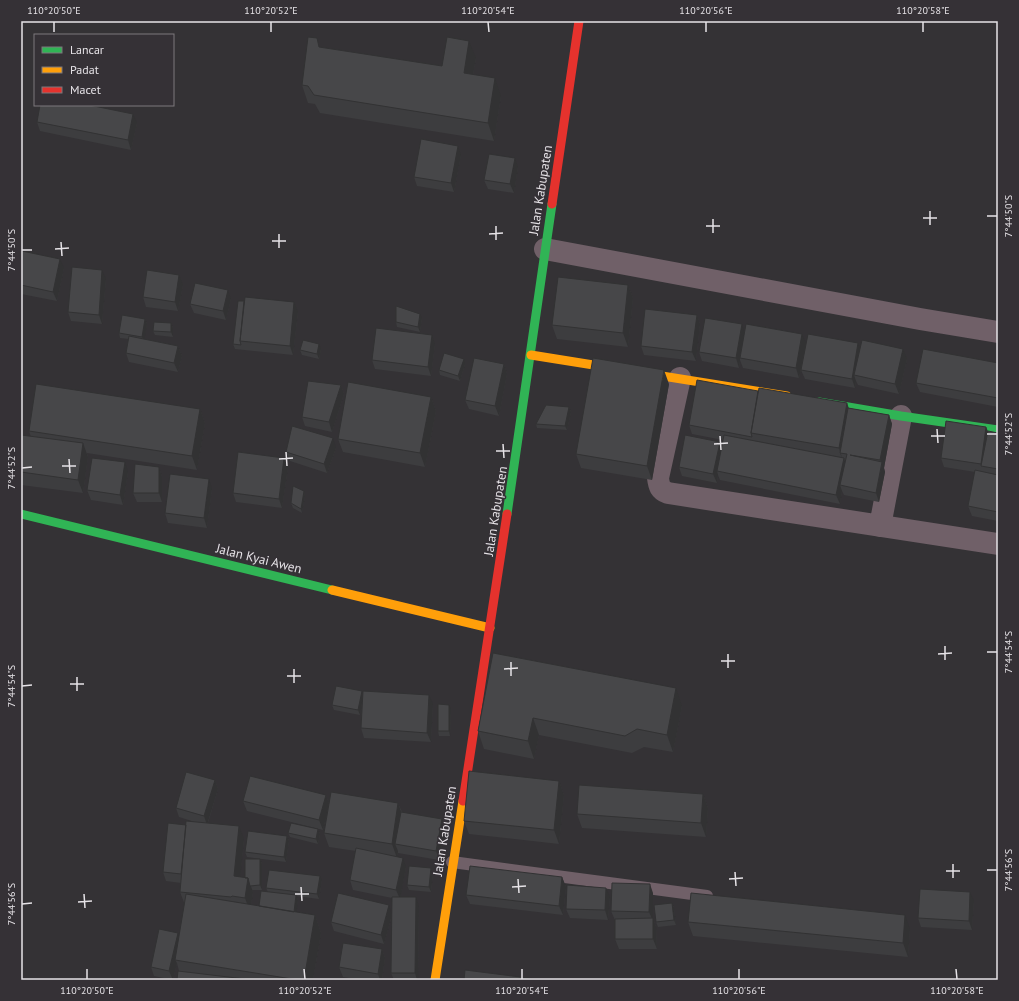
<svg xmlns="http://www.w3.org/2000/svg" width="1019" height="1001" viewBox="0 0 1019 1001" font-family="'PT Sans',sans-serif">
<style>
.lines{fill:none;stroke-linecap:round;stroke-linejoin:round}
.lane{stroke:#706068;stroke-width:12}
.street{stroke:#706068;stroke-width:22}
.fast{stroke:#30b455;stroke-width:9}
.slow{stroke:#ff9f0a;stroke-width:9}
.jam{stroke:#e5322d;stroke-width:9}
.wall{fill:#3d3d3f}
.shaded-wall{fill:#323233}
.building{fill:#474749;stroke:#323233}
.ticks{fill:none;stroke:#e6e3e7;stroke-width:1.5}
.labels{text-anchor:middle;stroke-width:3;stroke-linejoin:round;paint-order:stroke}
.street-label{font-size:13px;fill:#e6e3e7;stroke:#353136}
.neatline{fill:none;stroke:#e6e3e7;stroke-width:1.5}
.ticks-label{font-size:10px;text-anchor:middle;fill:#e6e3e7}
</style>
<rect width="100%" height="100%" fill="#343235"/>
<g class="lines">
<!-- lane -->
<path class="lane" d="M452,862L707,896"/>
<!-- street -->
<path class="street" d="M545,249L920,319L998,332
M680,378L658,478C659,486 660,490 668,493L998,544
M880,526L901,416"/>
<!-- fast -->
<path class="fast" d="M819,402L901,416L998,430
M21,514L332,590
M507,514L552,204"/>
<!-- slow -->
<path class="slow" d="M531,355L787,396
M332,590L490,628
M435,980L463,801"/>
<!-- jam -->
<path class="jam" d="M552,204L579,21
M463,801L507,514"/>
</g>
<!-- wall -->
<path class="wall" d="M320,47L442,66L476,58L473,75L501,96L494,141L320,113L315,104L308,103L302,85Z
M37,122L137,123L131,150L40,131Z
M461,155L454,192L417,186L414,177Z
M518,167L514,193L488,189L484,180Z
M21,253L64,268L57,301L21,294Z
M106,279L102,324L71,321L68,312Z
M183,285L178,311L146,307L143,297Z
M628,285L633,298L628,347L557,339L552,325Z
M231,299L226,320L194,313L190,304Z
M298,312L293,355L235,349L233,344Z
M697,315L700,324L696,361L644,355L641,346Z
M422,318L420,332L397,327L396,322Z
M145,319L147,324L144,339L178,346L182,356L178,372L129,362L126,353L129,339L120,338L119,333Z
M171,323L173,328V337L155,335L153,331Z
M745,332L806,343L799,378L743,368L740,360L739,368L702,361L699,352Z
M435,344L431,376L375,369L372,360Z
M321,349L319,359L302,355L300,350Z
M860,349L907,359L899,394L858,385L856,381L855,388L805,379L801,370Z
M998,363V407L920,392L916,383Z
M465,364L460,381L440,375L439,370Z
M504,364L507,374L499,416L469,409L465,400Z
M669,384L652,480L581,468L576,454Z
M341,385L344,394L332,432L305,426L302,417Z
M758,391L847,403L848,408L889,415L892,424L884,468L885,472L879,502L844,495L842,491L840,504L720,480L718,475L717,483L682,476L679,467L720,442L722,447L723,440L692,434L689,425Z
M431,397L436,411L425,467L343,452L338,439Z
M569,407L571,412L567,430L537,428L536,424Z
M200,409L205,423L197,470L87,453L88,457L83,493L21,485V435L31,437L29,431Z
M986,427L988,432L998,433V521L972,516L968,506L975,472L944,467L941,458Z
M336,448L327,473L290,461L286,452Z
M159,467L162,477V502H137L133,493Z
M288,467L282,508L236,502L233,493Z
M128,472L123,505L91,500L87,490Z
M212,489L207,528L168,523L165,513Z
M304,491L305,496L302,513L293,508L291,503Z
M493,653L682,706L673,752L644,747L632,753L539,735L534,759L484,749L478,731Z
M362,691L363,694L433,704L431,742L364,738L361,728L362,701L360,715L334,710L332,705Z
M451,709L450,736H439L438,731Z
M215,780L218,789L208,823L244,839L240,877L245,878L260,859L262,864V890H252L253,892L251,905L259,906L268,892L266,888L322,880L319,899L296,896L298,900L296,912L315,915L321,933L313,980H177L179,971L177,963L173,980L154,976L151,967L179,937L185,905L180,892L181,883L166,881L163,872L186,825L195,822L179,817L176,808Z
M559,781L564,795L559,844L469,834L464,821Z
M703,794L708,808L706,837L582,828L577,814Z
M326,795L329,804L398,803L402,812L445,828L439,860L398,853V851L397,857L406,867L400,897L419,906L418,980H394L391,973L392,915L384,944L334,931L331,922L392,914V898L353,890L350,880L356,851L329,847L324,833L328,808L323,830L247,811L243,801Z
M318,829L320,834L318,844L290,837L288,833Z
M287,836L289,841L286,862L247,857L245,852Z
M431,868L433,873L431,892L409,890L407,885Z
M562,877L566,887L563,915L470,904L466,895Z
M653,893V918L656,927L657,949H619L615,939V920L611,911Z
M610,897L608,920L570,918L566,909Z
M974,901L972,930L921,927L918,918Z
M672,903L674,908L676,925L658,927L656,922Z
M688,922L910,929L908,957L693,936Z
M382,949L385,958L382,980H362L343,977L339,967Z"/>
<!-- shaded-wall -->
<path class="shaded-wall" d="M469,41L476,58L470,91L464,73Z
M495,78L501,96L494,141L488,123Z
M133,114L137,123L131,150L128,140Z
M458,146L461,155L454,192L451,183Z
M515,158L518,167L514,193L510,184Z
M60,259L64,268L57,301L53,292Z
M102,270L106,279L102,324L99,315Z
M179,275L183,285L178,311L175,302Z
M628,285L633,298L628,347L623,333Z
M228,290L231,299L226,320L223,311Z
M294,302L298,312L293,355L290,346Z
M420,314L422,318L420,332L418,327Z
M697,315L700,324L696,361L692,352Z
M145,319L147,324L144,342L142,337Z
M171,323L173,328V337L171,332Z
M742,324L745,334L740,358V360L739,368L736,358Z
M802,334L806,343L799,378L796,368Z
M432,335L435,344L431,376L428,367Z
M858,343L862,353L854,375L856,381L855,388L852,379Z
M319,344L321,349L319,359L317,354Z
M178,346L182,356L178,372L174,363Z
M903,349L907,359L899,394L895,384Z
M464,359L465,364L460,381L458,376Z
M504,364L507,374L499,416L495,406Z
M664,370L669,384L652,480L647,466Z
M341,385L344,394L332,432L329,422Z
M431,397L436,411L425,467L420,453Z
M847,403L852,417L840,453L843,461L844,458L847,468L840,485L842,491L840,504L836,495L843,461L839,448Z
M569,407L571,412L567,430L565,426Z
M200,409L205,423L197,470L192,456Z
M889,415L892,424L884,468L885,472L879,502L876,493L882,464L880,460Z
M986,427L990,436L981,466V464Z
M333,438L336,448L327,473L324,464Z
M720,442L723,451L717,471L718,475L717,483L713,474Z
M83,443L88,457L83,493L78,480Z
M284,458L288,467L282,508L279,499Z
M125,462L128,472L123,505L120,495Z
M159,467L162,477V502L159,493Z
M209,479L212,489L207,528L204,518Z
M304,491L305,496L302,513L301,509Z
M676,688L682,706L673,752L667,735Z
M362,691L363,696L360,715L358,710Z
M429,695L433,704L431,742L427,733Z
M449,705L451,709L450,736L449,731Z
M533,718L539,735L534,759L528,741Z
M215,780L218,789L207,825L204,816Z
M559,781L564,795L559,844L554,830Z
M703,794L708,808L706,837L701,823Z
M326,795L329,804L323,830L319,820Z
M398,803L403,817L395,844L398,851L397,858L392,844Z
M442,819L445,828L439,860L436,851Z
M239,826L244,839L239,890L234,876Z
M318,829L320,834L318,844L316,839Z
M287,836L289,841L286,862L284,857Z
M403,858L406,867L400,899L396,890Z
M260,859L262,864V890L260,885Z
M431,868L433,873L431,892L429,887Z
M320,876L322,880L319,899L317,894Z
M562,877L566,887L563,915L559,906Z
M248,878L253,892L250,912L245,898Z
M650,884L653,893V921L649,912Z
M606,888L610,897L608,920L605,910Z
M970,892L974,901L972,930L969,921Z
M296,895L298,900L296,917L294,912Z
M416,897L419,906L418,980H417L415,973Z
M672,903L674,908L676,925L674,920Z
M389,905L392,915L384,944L381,935Z
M315,915L321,933L313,980H304Z
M905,915L910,929L908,957L903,943Z
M653,918L656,927L657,949L653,939Z
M178,933L181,942L175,960L177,963L173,980L169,971Z
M382,949L385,958L382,980H380L378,974Z"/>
<!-- building -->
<path class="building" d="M308,37L317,38L319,47L442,66L447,37L469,41L464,73L495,78L488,123L314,95L308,86L302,85Z
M40,105H89L133,114L128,140L37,122Z
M421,139L458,146L451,183L414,177Z
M489,154L515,158L510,184L484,180Z
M22,251L60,259L53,292L21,285Z
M72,267L102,270L99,315L68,312Z
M147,270L179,275L175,302L143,297Z
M558,277L628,285L623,333L552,325Z
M195,283L228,290L223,311L190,304Z
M245,297L294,302L290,346L240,341Z
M238,301H244L240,341L241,345L233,344Z
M396,306L420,314L418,327L396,322Z
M645,309L697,315L692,352L641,346Z
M122,315L145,319L142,337L119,333Z
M705,318L742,324L736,358L699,352Z
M154,322L171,323V332L153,331Z
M746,324L802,334L796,368L740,358Z
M376,328L432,335L428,367L372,360Z
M808,334L858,343L852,379L801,370Z
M129,336L178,346L174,363L126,353Z
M303,340L319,344L317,354L300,350Z
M862,340L903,349L895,384L854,375Z
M923,349L998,363V398L916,383Z
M444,353L464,359L458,376L439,370Z
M474,358L504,364L495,406L465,400Z
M593,358L664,370L647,466L576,454Z
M697,380L758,391L751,433L752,437L689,425Z
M308,381L341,385L329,422L302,417Z
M348,382L431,397L420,453L338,439Z
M36,384L200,409L192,456L29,431Z
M759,388L847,403L839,448L751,433Z
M546,405L569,407L565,426L536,424Z
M848,408L889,415L880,460L850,455L882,462L876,493L840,485L847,454L840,453Z
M946,421L986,427L981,464L941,458Z
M292,426L333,438L324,464L286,452Z
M988,431L998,433V469L981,466Z
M21,435L83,443L78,480L21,472Z
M685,435L720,442L713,474L679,467Z
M724,435L844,458L836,495L717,471Z
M238,452L284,458L279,499L233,493Z
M92,458L125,462L120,495L87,490Z
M135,464L159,467V493H133Z
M975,470L998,475V512L968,506Z
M170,474L209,479L204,518L165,513Z
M293,486L304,491L301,509L291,503Z
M493,653L676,688L667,735L637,729L625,736L533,718L528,741L478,731Z
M336,686L362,691L358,710L332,705Z
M363,691L429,695L427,733L361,728Z
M438,704L449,705V731H438Z
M469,771L559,781L554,830L464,821Z
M186,772L215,780L204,816L176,808Z
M250,776L326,795L319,820L243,801Z
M579,785L703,794L701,823L577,814Z
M331,792L398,803L392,844L324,833Z
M401,812L442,819L436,851L395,844Z
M186,821L239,826L234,876L248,878L245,898L232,896L231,897L180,892Z
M168,823L186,825L181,874L163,872Z
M291,823L318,829L316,839L288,833Z
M248,831L287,836L284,857L245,852Z
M356,848L403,858L396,890L350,880Z
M245,859H260V885L250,886L248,878H245Z
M409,866L431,868L429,887L407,885Z
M470,866L562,877L559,906L466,895Z
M269,870L320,876L317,894L266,888Z
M612,883L650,884L649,912L611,911Z
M567,885L606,888L605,910L566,909Z
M920,889L970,892L969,921L918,918Z
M261,891L296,895L294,912L259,906Z
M338,893L389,905L381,935L331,922Z
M691,893L905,915L903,943L688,922Z
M186,894L315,915L304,980H298L175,960Z
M392,897H416L415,973H391Z
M672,903L674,920L656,922L654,905Z
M653,918V939H615V919Z
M159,929L178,933L169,971L151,967Z
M343,943L382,949L378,974L339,967Z
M465,970L544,980H464Z
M178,971L245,979V980H177Z"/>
<!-- ticks -->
<path class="ticks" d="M54,22V32M271,22V32M488,22L489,32M706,22V32M923,22V32M930,211V225M987,216H997M923,218H937M713,219V233M496,226V240M706,226H720M279,234V248M489,234L503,233M272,241H286M61,242L62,256M55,249L69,248M22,250H32M937,429L938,443M987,434H997M720,436L721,450M931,436H945M503,444L504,458M714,444L728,443M496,451H510M286,452L287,466M69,459L70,473M279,459L293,458M62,466H76M22,468L32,467M945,646V660M987,652H997M728,654V668M938,654L952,653M721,661H735M511,662V676M294,669V683M504,669L518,668M287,676H301M77,677V691M70,684H84M22,686L32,685M953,864V878M987,870H997M946,871H960M735,872L736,886M518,879L519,893M729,879L743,878M301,887L302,901M512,887L526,886M84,894L85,908M295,894H309M78,902L92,901M22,904L32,903M87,969V979M304,969L305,979M522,969V979M739,969V979M956,969L957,979"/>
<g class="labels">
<!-- street labels -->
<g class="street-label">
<text transform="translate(540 190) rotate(-81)" y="5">Jalan Kabupaten</text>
<text transform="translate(495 511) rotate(-81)" y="5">Jalan Kabupaten</text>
<text transform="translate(259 558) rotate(14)" y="5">Jalan Kyai Awen</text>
<text transform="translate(444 831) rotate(-81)" y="5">Jalan Kabupaten</text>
</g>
</g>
<!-- border -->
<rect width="1019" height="1001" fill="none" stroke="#353136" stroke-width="44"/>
<!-- legend -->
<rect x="34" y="34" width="140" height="72" fill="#353136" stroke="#7c787d"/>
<rect x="42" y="47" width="20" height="6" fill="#30b455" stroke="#7c787d"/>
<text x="70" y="54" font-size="12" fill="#e6e3e7">Lancar</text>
<rect x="42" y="67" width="20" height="6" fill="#ff9f0a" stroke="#7c787d"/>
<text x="70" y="74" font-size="12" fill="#e6e3e7">Padat</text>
<rect x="42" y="87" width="20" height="6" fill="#e5322d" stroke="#7c787d"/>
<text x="70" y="94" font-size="12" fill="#e6e3e7">Macet</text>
<rect x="22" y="22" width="975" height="957" class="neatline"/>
<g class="ticks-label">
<text x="54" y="14">110°20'50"E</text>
<text x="271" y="14">110°20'52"E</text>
<text x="488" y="14">110°20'54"E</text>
<text x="706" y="14">110°20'56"E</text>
<text x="923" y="14">110°20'58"E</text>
<text transform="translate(1008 216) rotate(-90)" y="4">7°44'50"S</text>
<text transform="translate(11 250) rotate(-90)" y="4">7°44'50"S</text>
<text transform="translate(1008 434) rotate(-90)" y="4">7°44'52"S</text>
<text transform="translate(11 468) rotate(-90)" y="4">7°44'52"S</text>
<text transform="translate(1008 652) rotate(-90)" y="4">7°44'54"S</text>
<text transform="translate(11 686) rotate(-90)" y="4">7°44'54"S</text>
<text transform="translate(1008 870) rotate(-90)" y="4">7°44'56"S</text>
<text transform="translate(11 904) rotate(-90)" y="4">7°44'56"S</text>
<text x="87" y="994">110°20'50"E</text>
<text x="305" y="994">110°20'52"E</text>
<text x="522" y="994">110°20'54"E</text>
<text x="739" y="994">110°20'56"E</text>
<text x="957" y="994">110°20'58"E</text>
</g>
</svg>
